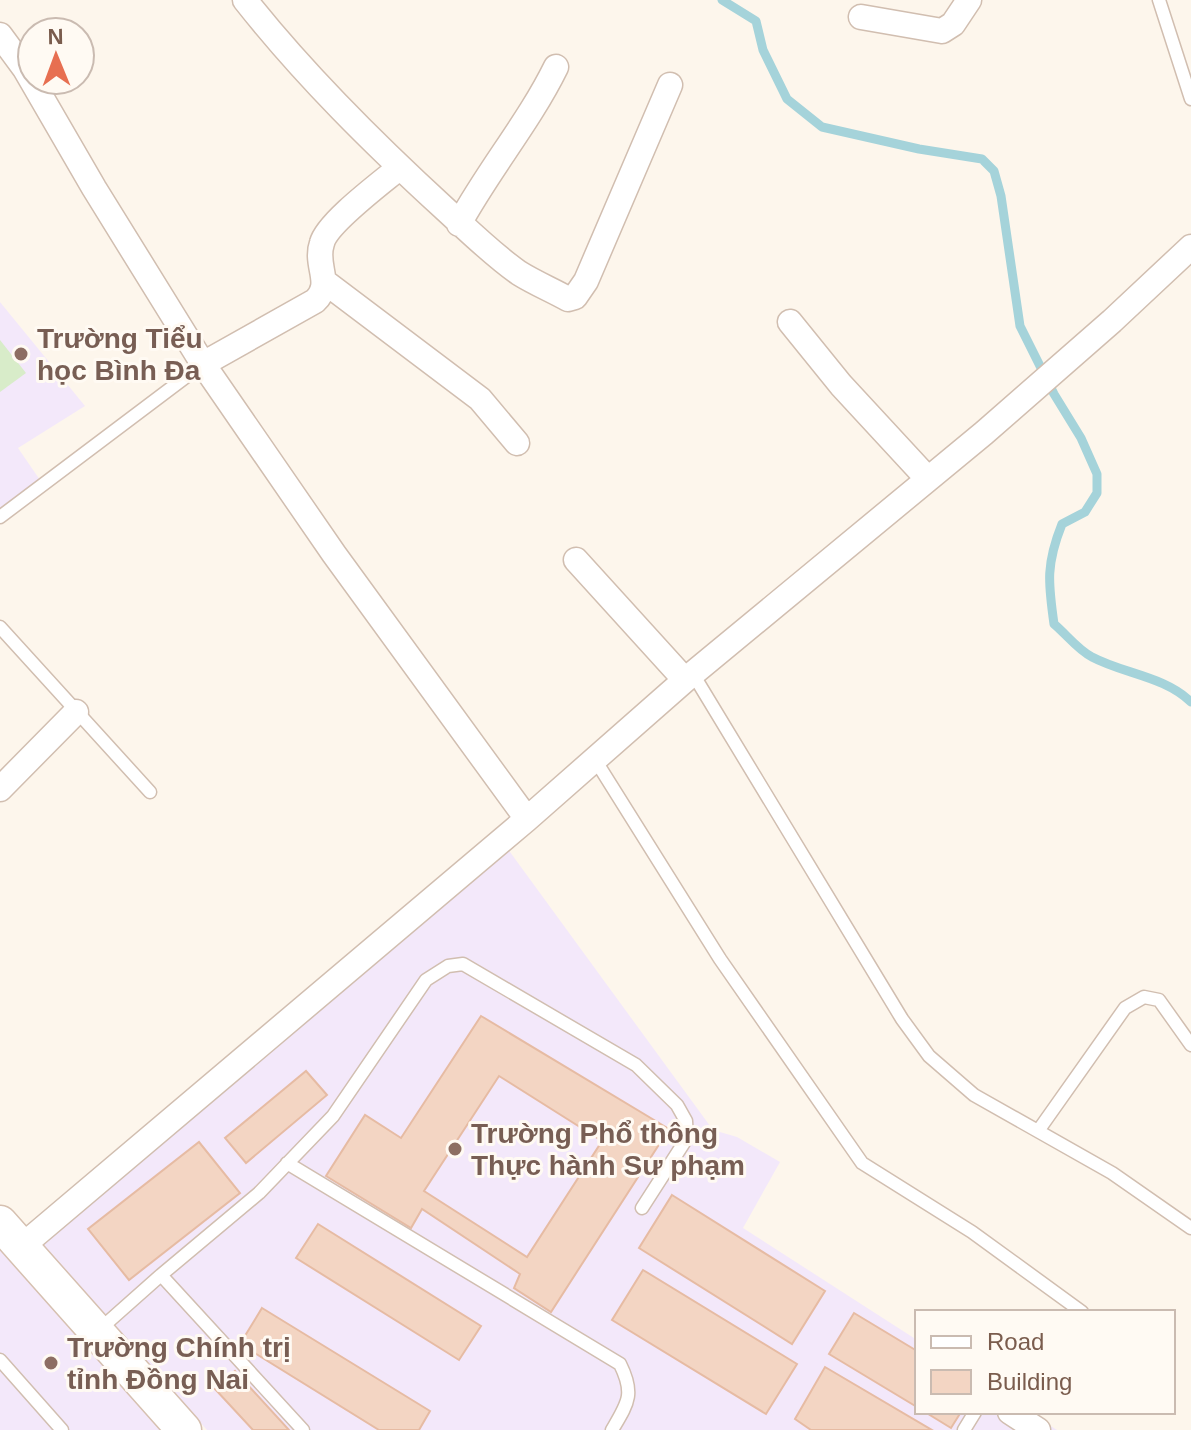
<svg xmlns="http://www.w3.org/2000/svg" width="1191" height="1430" viewBox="0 0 1191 1430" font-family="Helvetica,sans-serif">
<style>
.education{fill:#f3e8fa}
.green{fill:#d8ecc9}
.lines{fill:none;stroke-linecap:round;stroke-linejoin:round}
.stream{stroke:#a5d3da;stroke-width:9}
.building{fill:#f3d5c3;stroke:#e6bba3;stroke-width:2;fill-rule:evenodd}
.lane-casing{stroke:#d1beb0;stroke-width:15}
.street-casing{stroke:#d1beb0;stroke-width:27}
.secondary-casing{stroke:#d6c0b0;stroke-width:37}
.lane{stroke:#fff;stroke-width:12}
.street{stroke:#fff;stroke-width:24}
.secondary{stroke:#fff;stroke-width:34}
.education-dot{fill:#8d6e63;stroke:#fffaf3;stroke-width:3}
.labels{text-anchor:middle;stroke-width:6;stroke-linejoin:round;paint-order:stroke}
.education-label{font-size:28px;font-weight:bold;fill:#785e54;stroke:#fffaf3;text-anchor:start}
</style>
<rect width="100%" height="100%" fill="#fdf6ec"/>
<!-- education -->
<path class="education" d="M0,302L85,406L18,448L40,480L0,510Z
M507,848L713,1130L737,1137L780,1162L743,1228L917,1340V1412H1029L1057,1430H207L41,1244Z
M0,1248L42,1296L162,1430H0Z"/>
<!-- green -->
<path class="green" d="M0,340L26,373L0,392Z"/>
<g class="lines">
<!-- stream -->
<path class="stream" d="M722,0L756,21L763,50L787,99L822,127L919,149L982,159L994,171L1001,196L1020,326L1054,394L1081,438L1097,474V493L1085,512L1062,524C1046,564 1048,582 1054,624C1066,634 1078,650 1092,657C1124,674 1164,676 1191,702"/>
</g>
<!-- building -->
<path class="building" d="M481,1016L669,1129L551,1312L514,1288L520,1274L422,1209L411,1228L326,1176L365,1115L401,1138ZM499,1076L602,1141L527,1257L424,1191Z
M306,1071L327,1095L246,1163L225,1138Z
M199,1142L240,1193L129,1280L88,1229Z
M672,1195L825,1291L792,1344L639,1248Z
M318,1224L481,1326L459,1360L296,1258Z
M643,1270L797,1364L766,1414L612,1320Z
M262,1308L430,1411L419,1430H379L240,1344Z
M854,1313L917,1351V1407L829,1354Z
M825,1367L932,1430H811L795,1419Z
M235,1371L289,1430H253L215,1389Z
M925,1412H961L951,1428Z"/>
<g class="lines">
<defs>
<path id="lane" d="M1159,0L1191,99
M0,517L203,364
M0,627L150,792
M693,674L902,1019L929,1056L974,1095L1112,1173L1191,1228
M594,758L720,959L862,1163L972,1232L1082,1312
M1038,1131L1125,1008L1144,997L1159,1000L1191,1045
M287,1163L620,1364C635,1394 628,1403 612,1430
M99,1330L161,1275
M0,1360L62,1430
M303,1430L161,1275L259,1193L333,1116L426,980L448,966L463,964L636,1065L677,1105L686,1121L687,1138L642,1208
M964,1430L975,1412"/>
<path id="street" d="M245,0C305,76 374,144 445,209C469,231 492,254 519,273C535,283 552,290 568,299L575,297L586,281L670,85
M861,17L942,31L953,24L969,0
M0,35L25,69L94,188L203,364L334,554L527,819
M459,224C489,169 529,122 556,67
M325,282L480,399L517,443
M790,322L841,385L927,478
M203,364L315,301C334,283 314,266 322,243C327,223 381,183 399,168
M576,560L685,680
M0,789L76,712
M21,1247L527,819L685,680L984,433L1112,321L1191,247
M1010,1412L1038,1430"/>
<path id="secondary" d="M0,1223L184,1430"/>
</defs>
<!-- lane casing -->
<use href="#lane" class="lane-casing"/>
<!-- street casing -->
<use href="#street" class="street-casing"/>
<!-- secondary casing -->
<use href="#secondary" class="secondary-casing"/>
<!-- lane -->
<use href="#lane" class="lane"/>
<!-- street -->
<use href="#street" class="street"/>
<!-- secondary -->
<use href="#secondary" class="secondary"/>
</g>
<!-- markers -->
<g class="education-dot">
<circle cx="21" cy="354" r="8"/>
<circle cx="455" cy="1149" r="8"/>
<circle cx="51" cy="1363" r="8"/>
</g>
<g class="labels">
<!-- education labels -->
<g class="education-label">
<text x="37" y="348">Trường Tiểu<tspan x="37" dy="32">học Bình Đa</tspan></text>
<text x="471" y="1143">Trường Phổ thông<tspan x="471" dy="32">Thực hành Sư phạm</tspan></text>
<text x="67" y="1357">Trường Chính trị<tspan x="67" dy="32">tỉnh Đồng Nai</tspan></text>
</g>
</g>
<!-- legend -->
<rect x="915" y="1310" width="260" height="104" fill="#fffaf3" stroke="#cabbb1" stroke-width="2"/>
<rect x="931" y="1336" width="40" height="12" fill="#ffffff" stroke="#cabbb1" stroke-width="2"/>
<text x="987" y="1350" font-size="24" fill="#7a5c4d">Road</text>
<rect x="931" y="1370" width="40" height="24" fill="#f3d5c3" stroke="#cabbb1" stroke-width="2"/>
<text x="987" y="1390" font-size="24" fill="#7a5c4d">Building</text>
<!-- north arrow -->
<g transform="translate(56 56) rotate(359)"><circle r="38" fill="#fffaf3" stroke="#cabbb1" stroke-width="2"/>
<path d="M0-6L14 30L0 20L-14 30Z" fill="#e76f51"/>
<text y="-12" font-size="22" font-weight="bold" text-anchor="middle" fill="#7a5c4d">N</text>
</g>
</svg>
